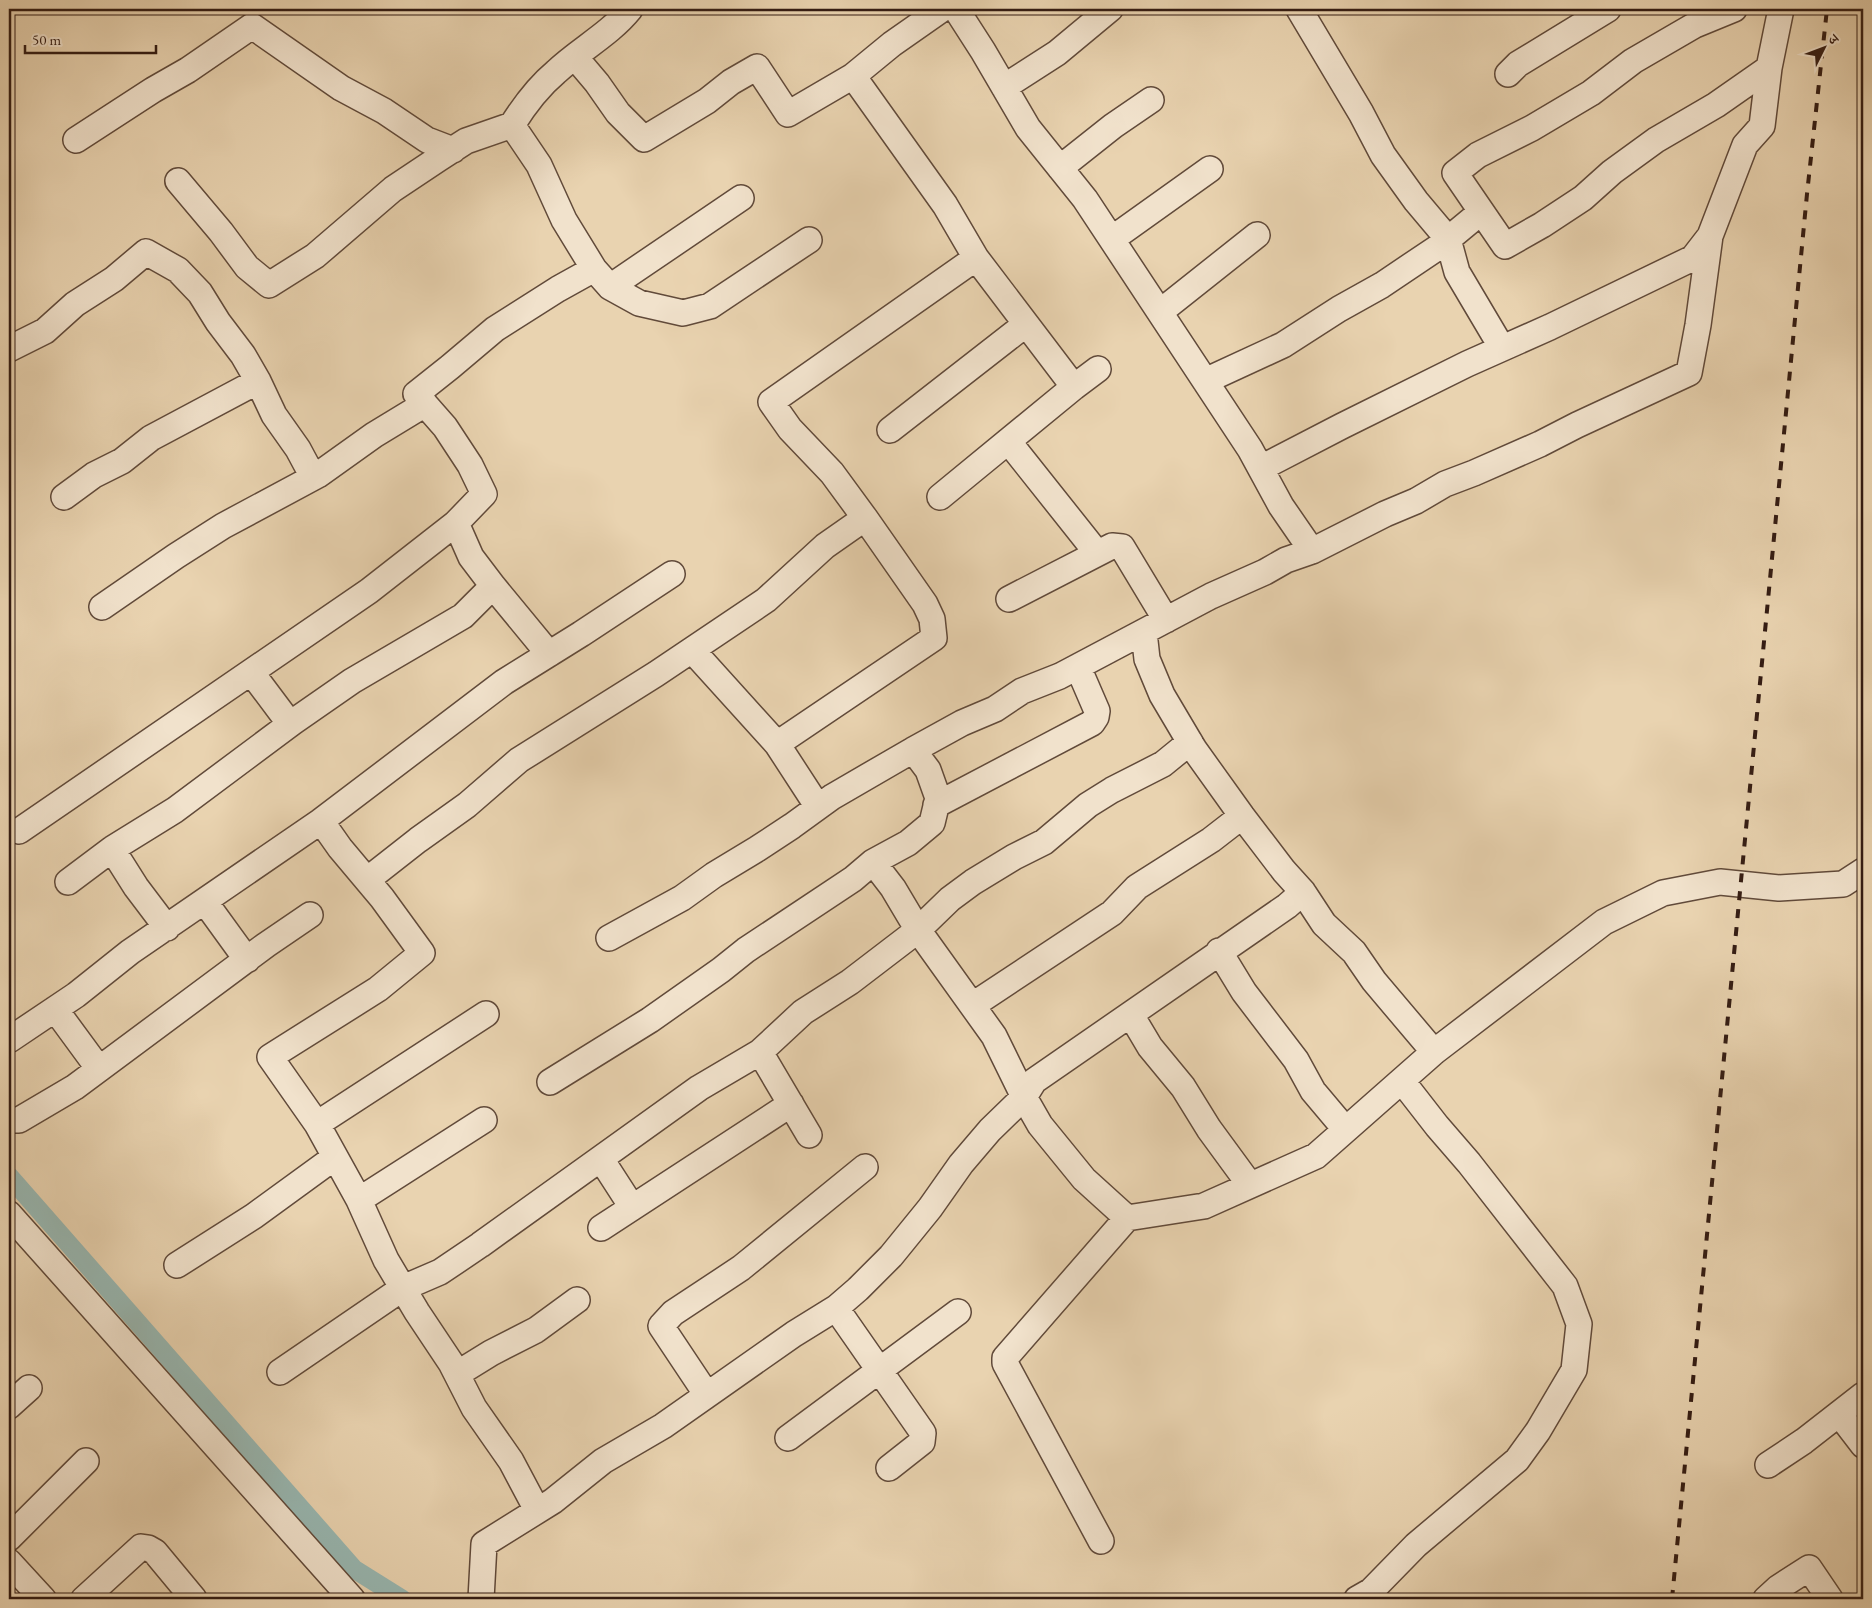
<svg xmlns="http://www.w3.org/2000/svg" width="1872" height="1608" viewBox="0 0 1872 1608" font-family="'EB Garamond','Noto Serif Devanagari',serif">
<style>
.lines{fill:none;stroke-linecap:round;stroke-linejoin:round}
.canal{stroke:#98b7b1;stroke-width:19}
.minor-casing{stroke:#614a3a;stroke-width:28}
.minor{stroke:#f1e2cc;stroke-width:25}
.rail{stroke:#341c13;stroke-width:4;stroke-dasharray:9 9;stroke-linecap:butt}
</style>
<rect width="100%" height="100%" fill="#e9d3b0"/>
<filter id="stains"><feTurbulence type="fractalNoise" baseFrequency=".004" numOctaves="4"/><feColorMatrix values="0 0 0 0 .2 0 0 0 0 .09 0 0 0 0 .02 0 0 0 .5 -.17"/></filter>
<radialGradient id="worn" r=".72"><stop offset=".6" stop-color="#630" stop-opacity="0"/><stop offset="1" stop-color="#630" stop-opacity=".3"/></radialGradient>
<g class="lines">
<!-- canal -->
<path class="canal" d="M9,1176L354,1569L402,1599"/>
<defs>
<path id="minor" d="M956,9L983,51L1028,128L1085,199L1250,449L1281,506L1312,551
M1299,9L1361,113L1383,155L1416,201L1448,239L1457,272L1502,348
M1734,9L1695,25L1633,61L1591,93L1532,128L1478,155L1455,173L1505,246L1542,225L1583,198L1612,172L1656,140L1716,105L1769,68
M575,57L597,83L618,113L644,139L707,101L731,82L757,67L788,114L853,76L892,44L942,9
M1508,74L1518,64L1608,9
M853,76L945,205L976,258L1074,387
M1004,87L1057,53L1110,9
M76,140L153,90L188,70L252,26L341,88L384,111L427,140L453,150
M1060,168L1113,126L1151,100
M178,181L221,232L247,267L269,285L315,256L393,189L438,159L466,141L512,125
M1112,239L1210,169
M594,269L610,287L639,303L683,313L710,306L809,240
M610,287L741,198
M1160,312L1257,235
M9,349L45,331L75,304L114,279L146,252L178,270L200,293L218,322L243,355L258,381L274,415L298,449L313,477
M1205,381L1283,345L1339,309L1382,285L1440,246L1481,212
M890,430L1026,324
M1008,441L1097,553
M1261,468L1342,426L1467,364L1550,327L1693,258L1710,236
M64,497L94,475L122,461L151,438L258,381
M940,497L1074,387L1098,369
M493,586L549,654
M1009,599L1112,546L1122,547L1166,620
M102,607L176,556L223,526L318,475L374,435L425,404
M1144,632L1147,659L1162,695L1194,749L1242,816L1284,871L1303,892L1324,924L1354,952L1374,981L1434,1052
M692,650L777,744L818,807
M251,672L290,724
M777,744L934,638L932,619L925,604L865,518
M913,750L962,723L995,709L1022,691L1060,676L1211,596L1265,572L1286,560L1312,551L1385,514L1416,501L1445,484L1474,473L1540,444L1577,425L1689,373L1698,325L1710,236L1745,145L1762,126L1769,68L1781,9
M936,805L1092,723L1096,717L1097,711L1078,667
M321,821L504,682L581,634L672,574
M19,831L369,591L456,523
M873,862L893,888L918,930L950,899L973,882L1014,857L1044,842L1088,805L1112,790L1163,764L1190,742
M367,880L418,840L467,805L519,760L656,674L766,600L825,546L865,518L832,473L790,429L771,402L976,258
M68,882L112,849
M205,902L247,960
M167,928L136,887L112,849L175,810L293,722L352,681L463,616L493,586L471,557L456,523L484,494L470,465L445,427L416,394L450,367L495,329L558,289L594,269L564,220L539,165L512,125C524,106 538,87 556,72C579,50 610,34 630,9
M1219,951L1244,992L1296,1060L1313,1091L1345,1129
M973,1005L1112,913L1137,887L1211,840L1242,816
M55,1009L99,1069
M1131,1015L1150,1047L1183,1087L1209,1129L1250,1185
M9,1040L76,995L130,952L321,821L340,848L382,898L422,953L378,989L270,1057L317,1124L359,1200L386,1260L417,1312L451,1363L474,1408L511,1461L537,1510
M760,1052L809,1135
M550,1082L650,1020L721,970L746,950L853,879L873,862L908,843L932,823L938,798L928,770L913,750L832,797L792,826L757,849L714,875L682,898L609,938
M1024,1097L1034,1081L1287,906L1303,892
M9,1120H19L75,1087L266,945L310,915
M317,1124L486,1014
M601,1159L632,1207
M359,1200L484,1120
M9,1214L352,1599
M601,1228L791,1104
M177,1265L254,1216L335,1157
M836,1308L923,1433L922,1442L889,1468
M280,1372L403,1288L440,1272L480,1245L699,1088L760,1052L803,1012L850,982L918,930L994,1036L1024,1097
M457,1374L491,1353L536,1330L577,1300
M707,1395L661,1326L673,1313L741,1268L865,1167
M9,1406L29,1388
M1840,1415L1863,1445
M788,1438L958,1312
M1768,1465L1804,1441L1863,1395
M9,1538L86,1461
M1101,1541L1005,1363V1358L1127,1218
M9,1562L43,1599
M84,1599L141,1547L148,1548L155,1552L194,1599
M481,1599L484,1544L553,1501L603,1461L663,1426L794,1334L836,1308L858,1289L891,1256L930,1208L961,1164L990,1130L1024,1097L1040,1125L1084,1179L1127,1218L1204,1206L1316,1156L1434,1052L1604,922L1663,893L1720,882L1779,888L1843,884L1863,871
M1357,1599L1371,1591L1416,1545L1517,1460L1538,1431L1574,1370L1579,1324L1565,1286L1469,1163L1437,1126L1402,1081
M1766,1599L1778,1588L1809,1568L1830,1599"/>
</defs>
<!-- minor casing -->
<use href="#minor" class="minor-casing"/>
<!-- minor -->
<use href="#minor" class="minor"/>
<!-- rail -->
<path class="rail" d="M1672,1599L1807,194L1827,9"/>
</g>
<!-- margin -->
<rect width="1872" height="1608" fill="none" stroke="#e9d3b0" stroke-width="30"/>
<rect x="10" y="10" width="1852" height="1588" fill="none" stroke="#341c13" stroke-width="2.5"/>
<rect x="15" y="15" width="1842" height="1578" fill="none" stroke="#341c13"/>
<!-- north arrow -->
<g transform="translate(1824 48) rotate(48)" stroke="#f1e2cc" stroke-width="4" paint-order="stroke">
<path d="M0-4L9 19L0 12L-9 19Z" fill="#341c13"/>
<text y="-8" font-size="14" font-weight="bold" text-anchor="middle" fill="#341c13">उ</text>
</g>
<!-- scale -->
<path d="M25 45v8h131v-8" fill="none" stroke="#341c13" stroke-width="2.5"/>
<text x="32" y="45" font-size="15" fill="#341c13" stroke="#f1e2cc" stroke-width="4" paint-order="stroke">50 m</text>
<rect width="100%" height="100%" filter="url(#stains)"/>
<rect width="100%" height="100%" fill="url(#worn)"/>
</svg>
